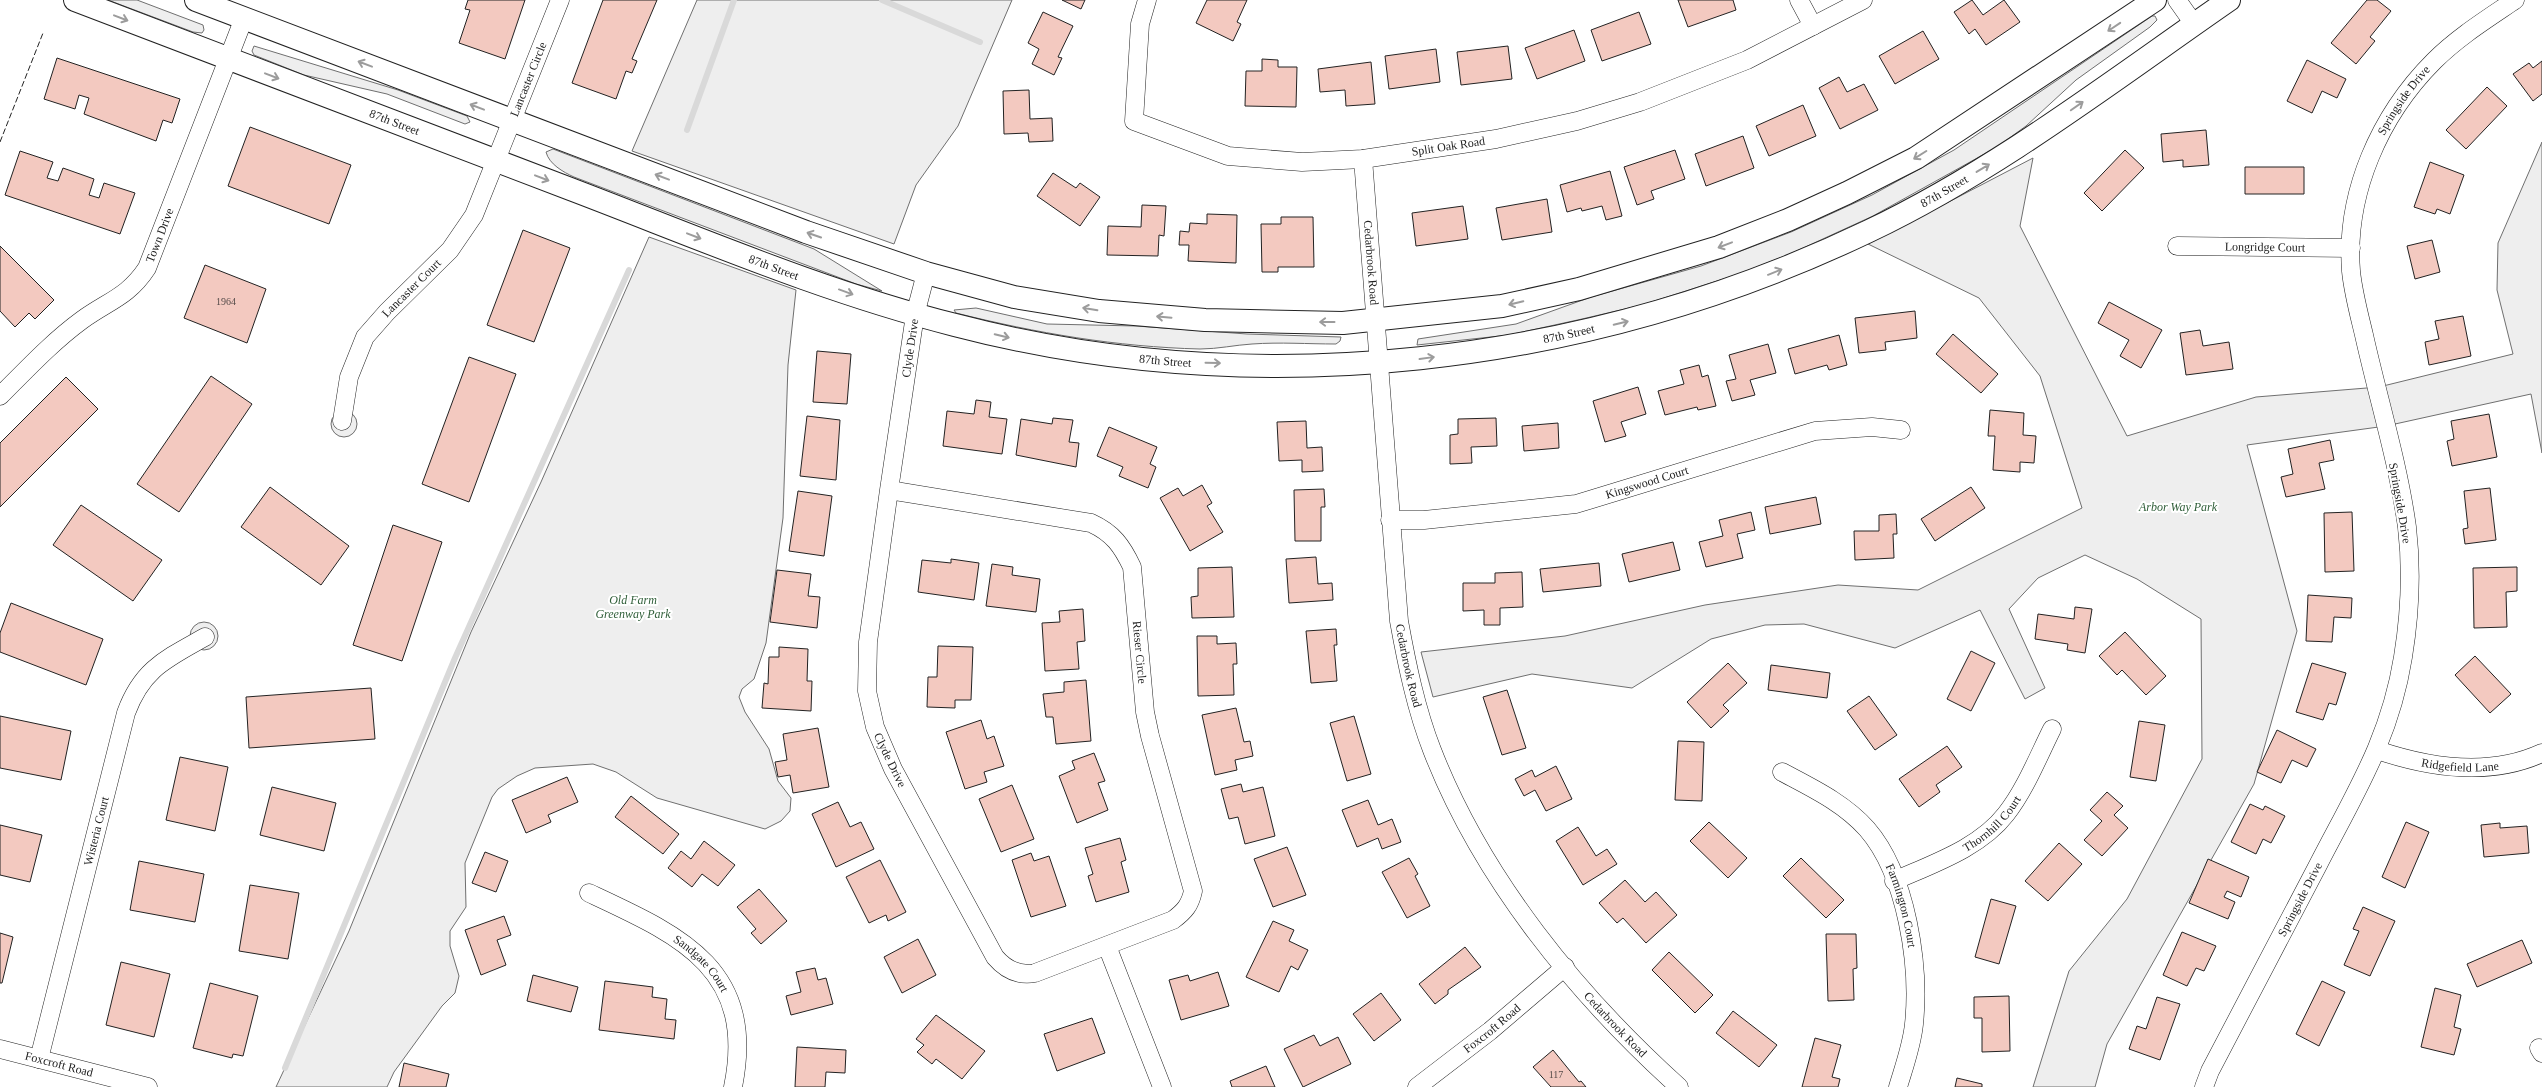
<svg xmlns="http://www.w3.org/2000/svg" width="2542" height="1087" viewBox="0 0 2542 1087" font-family="'Times New Roman',serif">
<style>
.green{fill:#eee;stroke:#6f6f6f}
.lines{fill:none;stroke-linecap:round;stroke-linejoin:round}
.stream{stroke:#d9d9d9;stroke-width:6}
.building{fill:#f3c9c0;stroke:#222}
.minor-casing{stroke:#222;stroke-width:19}
.tertiary-casing{stroke:#222;stroke-width:24}
.minor{stroke:#fff;stroke-width:18}
.tertiary{stroke:#fff;stroke-width:22}
.fence{stroke:#222;stroke-width:1;stroke-dasharray:6 2.5;stroke-linecap:butt}
.oneway{stroke:#9c9c9c}
.labels{text-anchor:middle;stroke-width:4;stroke-linejoin:round;paint-order:stroke}
.number-label{font-size:10px;fill:#564c4a}
.street-label{font-size:12px;fill:#222;stroke:#fff}
.park-label{font-size:12px;font-style:italic;fill:#2f5e38;stroke:#fff}
</style>
<rect width="100%" height="100%" fill="#fff"/>
<!-- green -->
<path class="green" d="M108,0H137L203,25L204,30L202,33L193,32Z
M697,0H1012L958,126L916,185L894,244L632,151Z
M2152,16H2155L2157,20L2150,27L2076,80L2026,126L1997,147L1873,216L1790,254L1739,274L1642,305L1582,319L1509,335L1417,345L1418,339L1516,324L1591,297L1701,266L1791,232L1872,195L1954,150Z
M254,46L398,90L467,116L470,122L465,124L387,94L304,75L254,55L252,51Z
M2542,142V453L2531,394L2386,426L2247,445L2297,631L2254,784L2107,1044L2095,1087H2033L2069,971L2127,899L2202,759L2201,619L2137,579L2085,555L2038,578L2009,609L2045,688L2025,699L1980,610L1895,648L1804,624L1765,625L1711,639L1632,688L1532,674L1433,697L1421,652L1565,636L1705,605L1838,585L1918,590L2082,508L2040,376L1979,298L1868,244L2033,158L2020,226L2127,436L2256,397L2379,387L2513,354L2497,290L2498,243Z
M553,149L814,249L882,291L856,284L574,177C563,172 549,164 546,152Z
M649,237L796,290L788,365L783,518L766,643L754,679L742,689L739,697L745,712L769,749L778,781L791,798L790,811L781,821L765,829L657,798L616,772L593,764L535,768L517,776L498,789L492,797L465,863L466,907L450,931V946L459,976L455,993L442,1006L394,1072L387,1087H276L349,931L471,632L541,482Z
M976,308L1047,324L1136,326L1247,334L1341,337L1340,341L1336,344C1308,344 1280,342 1252,344C1235,345 1218,349 1200,349C1117,347 1036,333 956,313L954,310Z
M331 424a13 13 0 1 1 26 0a13 13 0 1 1-26 0Z
M190 636a14 14 0 1 1 28 0a14 14 0 1 1-28 0Z"/>
<g class="lines">
<!-- stream -->
<path class="stream" d="M882,0L980,42
M687,130L734,0
M285,1068L455,658L629,270"/>
</g>
<!-- building -->
<path class="building" d="M468,0H525L505,59L459,43L470,10L465,9Z
M603,0H657L632,59L637,61L632,73L626,71L616,99L572,83Z
M1062,0H1085L1081,9Z
M1207,0H1247L1237,22L1241,24L1233,41L1196,23Z
M1678,0H1733L1736,10L1688,27Z
M1972,0L1983,15L2004,0L2020,22L1986,45L1975,29L1969,34L1954,12Z
M2367,0H2377L2391,11L2370,37L2375,41L2356,64L2331,43Z
M1043,12L1073,26L1058,57L1062,58L1054,75L1032,64L1039,49L1028,43Z
M1639,12L1651,44L1602,61L1591,30Z
M1574,30L1585,61L1537,79L1525,48Z
M1923,31L1939,59L1895,84L1879,56Z
M1508,46L1512,79L1461,85L1457,52Z
M1436,49L1440,82L1389,89L1385,56Z
M57,58L180,99L172,123L163,120L156,141L84,114L89,98L79,95L75,109L44,99Z
M1262,59L1278,60V67H1297L1296,107L1245,106L1246,71H1262Z
M2307,60L2346,79L2337,98L2322,91L2312,113L2287,101Z
M2542,61V94L2533,101L2513,74L2529,63L2533,68Z
M1371,62L1375,104L1346,106L1345,90L1320,92L1318,69Z
M1839,77L1847,92L1864,84L1878,110L1840,129L1819,88Z
M2487,87L2507,106L2466,149L2446,130Z
M1029,90L1030,119L1052,118L1053,141L1029,142L1028,133L1004,134L1003,91Z
M1803,105L1816,136L1769,156L1756,126Z
M250,127L351,165L329,224L228,186Z
M2206,130L2209,165L2183,167V160L2163,162L2161,134Z
M1743,136L1754,168L1706,186L1695,154Z
M1675,150L1685,179L1651,191L1654,199L1637,205L1624,167Z
M2125,150L2144,168L2102,211L2084,193Z
M20,151L53,162L47,178L58,181L63,168L94,179L89,195L99,198L104,183L135,193L120,234L5,195Z
M2430,162L2464,175L2450,214L2437,209L2435,214L2414,207Z
M2245,167H2304V194H2245Z
M1610,171L1622,216L1606,220L1602,206L1582,211L1581,208L1567,212L1560,185Z
M1053,173L1076,188L1080,183L1100,197L1080,226L1037,196Z
M1547,199L1552,232L1502,240L1496,208Z
M1142,205L1166,206L1164,236L1159,235L1158,256L1107,255L1108,226L1141,227Z
M1463,206L1468,239L1416,246L1412,213Z
M1207,214L1237,215L1236,263L1188,261L1189,245H1179L1180,231L1189,232L1190,223L1207,224Z
M1281,217H1313L1314,267H1278V272H1262L1261,224H1281Z
M523,230L570,248L534,342L487,325Z
M2432,240L2440,272L2415,279L2407,246Z
M0,246L54,300L35,319L29,313L15,327L0,311Z
M205,265L266,289L247,343L184,318Z
M2109,302L2162,330L2141,368L2120,356L2129,340L2098,323Z
M1915,311L1917,338L1885,342L1886,350L1859,353L1855,318Z
M2463,316L2471,356L2429,365L2425,342L2439,339L2435,321Z
M2200,330L2203,346L2229,342L2233,369L2186,375L2180,333Z
M1953,334L1998,374L1981,393L1936,354Z
M1839,335L1847,365L1829,370L1827,365L1795,374L1788,349Z
M1768,344L1776,373L1750,380L1755,395L1732,401L1726,381L1736,379L1729,355Z
M817,351L851,354L847,404L813,402Z
M469,357L516,374L469,502L422,484Z
M1699,365L1702,377L1708,375L1716,406L1698,410L1697,407L1665,415L1658,391L1684,384L1680,370Z
M211,376L252,404L179,512L137,484Z
M66,377L98,409L0,507V443Z
M1638,387L1646,414L1621,422L1626,436L1605,442L1593,401Z
M976,400L991,402L989,417L1007,419L1002,454L943,446L947,411L974,414Z
M1990,410L2024,413L2023,435L2036,436L2034,463L2020,462V472L1993,470L1995,436H1988Z
M2489,414L2497,457L2452,466L2447,441L2454,439L2451,421Z
M807,416L840,420L836,480L800,476Z
M1053,418L1073,420L1069,442L1079,443L1076,467L1016,455L1021,419L1052,424Z
M1496,418L1497,446L1471,447L1472,463L1450,464V435L1458,434V419Z
M1306,421L1307,448L1322,447L1323,471L1302,472V460L1279,461L1277,422Z
M1558,423L1559,448L1524,451L1522,426Z
M1109,427L1157,447L1150,464L1156,467L1148,488L1119,476L1123,467L1097,456Z
M2330,440L2334,460L2319,463L2325,489L2286,497L2281,477L2293,474L2288,449Z
M1202,485L1212,503L1207,506L1223,532L1190,551L1160,498L1178,488L1183,496Z
M270,487L349,546L321,585L241,527Z
M1971,487L1985,508L1935,541L1921,519Z
M2490,488L2496,540L2465,544L2463,529L2468,528L2464,491Z
M1324,489L1325,507H1321V541H1295L1294,490Z
M798,491L832,496L824,556L789,551Z
M1816,497L1821,524L1770,534L1765,507Z
M81,505L162,560L133,601L53,545Z
M1751,512L1755,530L1737,534L1743,558L1706,567L1699,542L1723,536L1719,520Z
M2352,512L2354,571L2325,572L2324,513Z
M1896,514L1897,534H1893L1894,558L1855,560L1854,531H1879V515Z
M393,525L442,542L402,661L353,645Z
M1673,542L1680,570L1629,582L1622,554Z
M1316,557L1318,584L1332,583L1333,600L1289,603L1286,559Z
M951,559L979,563L974,600L918,592L922,560L951,563Z
M1599,563L1601,586L1543,592L1540,569Z
M992,564L1013,567L1012,575L1040,579L1036,612L986,606Z
M1232,567L1234,617L1192,618L1191,597L1198,596V568Z
M2517,567V591L2506,592L2507,627L2474,628L2473,568Z
M777,570L811,574L808,596L820,597L817,628L770,622Z
M1522,572L1523,607L1500,608V625H1484V610L1463,611V583H1495V573Z
M2308,595L2352,598L2351,618L2334,617L2332,642L2306,641Z
M11,603L103,639L86,685L0,652V633Z
M2075,607L2092,609L2085,653L2067,650L2068,644L2035,639L2038,614L2074,619Z
M1083,609L1085,641L1077,642L1079,669L1045,671L1042,623L1060,622L1059,611Z
M1336,629L1337,645H1334L1337,681L1311,683L1306,631Z
M2125,632L2166,676L2146,695L2122,670L2117,675L2099,656Z
M1197,636H1217V644L1236,643L1237,664H1233L1234,695L1198,696Z
M938,646L973,647L971,700H955V708L927,707L928,677H937Z
M779,647L808,649L807,681H812L811,711L762,708L764,683L768,684L769,657H779Z
M1971,651L1995,663L1971,711L1947,699Z
M2475,656L2511,694L2490,713L2455,675Z
M1728,663L1747,683L1723,705L1729,711L1711,728L1687,702Z
M2312,663L2346,673L2336,705L2329,703L2323,720L2296,712Z
M1771,665L1830,673L1827,698L1768,690Z
M1086,680L1091,741L1056,744L1053,717H1046L1043,694L1064,692V682Z
M371,688L375,739L249,748L246,697Z
M1507,690L1526,748L1502,755L1483,697Z
M1869,696L1897,735L1875,750L1847,711Z
M1236,708L1244,742L1250,741L1253,756L1235,760L1237,770L1215,775L1202,715Z
M0,716L71,731L61,780L0,768Z
M1354,716L1371,774L1347,781L1330,723Z
M981,720L987,739L994,736L1004,766L984,772L987,782L965,789L946,732Z
M2139,721L2165,725L2156,781L2130,777Z
M818,728L829,787L793,793L790,775L778,777L775,762L787,760L783,734Z
M2277,730L2316,749L2307,767L2292,760L2281,783L2257,772Z
M1678,741L1704,742L1702,801L1675,800Z
M1947,746L1962,767L1936,785L1940,792L1919,807L1899,779Z
M1094,753L1105,781L1098,783L1108,810L1077,823L1059,776L1075,769L1072,761Z
M180,757L228,767L215,831L166,820Z
M1556,766L1572,799L1546,811L1535,790L1524,796L1515,779L1532,770L1535,777Z
M567,777L578,802L548,815L551,822L526,833L512,800Z
M1241,784L1243,792L1263,787L1275,836L1245,844L1238,817L1229,819L1221,789Z
M1012,785L1034,839L1001,852L979,799Z
M272,787L336,803L324,851L260,835Z
M2107,792L2123,806L2114,815L2128,828L2102,856L2084,840L2102,821L2090,810Z
M631,796L679,834L663,854L615,817Z
M1368,800L1378,825L1392,819L1401,842L1382,849L1378,838L1357,847L1342,810Z
M838,802L850,827L861,822L874,849L836,867L812,814Z
M2250,804L2263,810L2265,806L2285,816L2271,843L2263,839L2256,854L2231,842Z
M1709,822L1747,858L1728,878L1690,841Z
M2406,822L2429,832L2405,888L2382,877Z
M2500,823V828L2527,826L2529,853L2484,857L2481,825Z
M0,825L42,835L30,882L0,875Z
M1578,827L1596,856L1607,849L1617,864L1583,885L1556,841Z
M1120,838L1126,860L1121,862L1129,892L1096,902L1088,876L1093,874L1085,848Z
M704,841L735,865L718,886L702,874L692,887L668,868L681,851L691,859Z
M2059,843L2082,864L2048,901L2025,881Z
M1287,847L1306,895L1273,907L1254,859Z
M485,852L508,861L496,892L472,883Z
M1031,853L1034,861L1049,856L1066,906L1031,917L1012,860Z
M1409,858L1418,874L1415,876L1430,906L1407,918L1382,872Z
M1801,858L1844,900L1826,918L1783,876Z
M2208,859L2249,877L2241,897L2227,891L2224,897L2235,902L2228,919L2189,903Z
M880,860L906,912L888,921L886,915L869,923L846,877Z
M139,861L204,874L195,922L130,910Z
M1625,880L1645,902L1656,892L1677,915L1646,943L1623,918L1617,923L1599,903Z
M250,885L299,893L288,959L239,951Z
M759,889L787,921L761,944L751,933L756,929L737,907Z
M1991,899L2016,906L1999,964L1975,957Z
M2363,907L2395,921L2370,976L2344,965L2359,931L2353,929Z
M504,916L511,935L497,940L506,965L481,975L465,930Z
M1273,921L1294,930L1289,941L1308,950L1298,970L1291,966L1279,992L1246,977Z
M2182,932L2216,946L2204,971L2196,968L2187,986L2163,975Z
M0,933L13,937L2,983H0Z
M1826,934H1856L1857,968L1853,969L1854,1000L1828,1001Z
M918,939L936,975L902,993L884,957Z
M2522,940L2532,963L2477,987L2467,964Z
M1465,947L1481,967L1448,990V994L1435,1004L1419,984Z
M1669,952L1713,995L1695,1013L1652,970Z
M121,962L170,974L154,1037L106,1025Z
M815,968L818,980L826,978L833,1004L791,1015L786,996L801,992L796,972Z
M1218,972L1229,1006L1181,1020L1169,980L1188,975L1190,981Z
M533,975L578,987L571,1012L527,1001Z
M605,981L653,987L652,997L667,999L665,1019L676,1020L674,1039L599,1030Z
M2322,981L2345,992L2319,1046L2296,1034Z
M210,983L258,996L243,1056L233,1054L232,1058L193,1048Z
M2435,988L2461,995L2454,1027L2461,1029L2454,1055L2421,1047Z
M1381,993L1401,1020L1374,1041L1353,1014Z
M2009,996L2010,1051L1982,1052V1018H1974V997Z
M2157,997L2180,1004L2160,1060L2129,1049L2137,1026L2146,1029Z
M1733,1011L1777,1045L1759,1067L1716,1033Z
M936,1015L985,1051L962,1079L936,1059L932,1064L917,1052L924,1045L916,1039Z
M1092,1018L1105,1053L1057,1071L1044,1034Z
M1314,1035L1320,1046L1338,1037L1351,1064L1303,1087L1284,1049Z
M1815,1038L1841,1045L1832,1077L1840,1079L1838,1087H1802Z
M797,1047L846,1050L845,1073L826,1072L825,1087H795Z
M1553,1050L1579,1082L1581,1081L1586,1087H1551L1533,1067Z
M404,1063L449,1074L446,1087H399Z
M1266,1066L1275,1087H1232L1230,1081Z
M1957,1078L1982,1084V1087H1955Z"/>
<g class="lines">
<defs>
<g id="minor">
<path id="s1" d="M1147,0L1140,24L1134,121L1228,156L1302,162L1363,159L1496,139L1577,121L1640,102L1747,60L1863,0"/>
<path d="M1799,0L1813,26"/>
<path d="M2177,0L2194,24"/>
<path id="s2" d="M1363,159L1399,621C1407,665 1416,709 1432,750C1482,879 1577,995 1679,1087"/>
<path id="s3" d="M2177,246L2351,248"/>
<path id="s4" d="M0,396C26,370 52,342 82,320C108,301 128,297 147,268L244,18"/>
<path id="s5" d="M342,421L349,377L365,337L387,312L450,250L474,215L560,0"/>
<path id="s6" d="M889,490L1091,523C1113,533 1122,546 1132,567L1145,712L1150,736L1193,891C1190,905 1185,911 1173,920L1035,973C1019,976 1006,970 995,957L893,769L875,727L867,691L868,642L889,490L915,315L926,273"/>
<path id="s7" d="M1390,520H1424L1576,504L1815,431L1872,427L1901,430"/>
<path id="s8" d="M2377,750C2430,768 2490,777 2542,753"/>
<path id="s9" d="M1782,772C1812,788 1844,803 1867,829C1907,875 1920,966 1914,1024C1912,1045 1904,1067 1898,1087"/>
<path id="s10" d="M1894,881C1932,864 1980,848 2006,814C2025,790 2038,757 2052,729"/>
<path id="s11" d="M589,893C679,935 757,968 733,1087"/>
<path d="M1107,946L1162,1087"/>
<path d="M2539,1048L2542,1053"/>
<path id="s12" d="M0,1049L148,1087"/>
<path id="s13" d="M39,1059L126,713C142,669 166,659 205,637"/>
<path id="s14" d="M1417,1087L1490,1031L1565,967"/>
<path id="s15" d="M2204,1087L2210,1071C2246,1002 2282,934 2318,865C2355,793 2390,739 2403,657C2410,614 2412,570 2407,527C2398,462 2378,398 2364,335C2359,314 2353,292 2351,271C2345,193 2380,115 2434,61C2458,37 2487,19 2515,0"/>
</g>
<g id="tertiary">
<path id="s16" d="M75,0C241,64 407,127 573,190C699,238 824,292 955,325C1258,404 1587,366 1869,231C1997,170 2112,81 2229,0"/>
<path d="M196,0L806,232L926,273L1014,297L1099,311L1205,320L1343,323L1502,306L1579,289L1719,247L1788,220L1847,193L1916,158L2155,0"/>
</g>
</defs>
<!-- minor casing -->
<use href="#minor" class="minor-casing"/>
<!-- tertiary casing -->
<use href="#tertiary" class="tertiary-casing"/>
<!-- minor -->
<use href="#minor" class="minor"/>
<!-- tertiary -->
<use href="#tertiary" class="tertiary"/>
<!-- fence -->
<path class="fence" d="M0,142L43,33"/>
</g>
<!-- one-way arrows -->
<defs><path id="oneway-shaft" d="M-6 0H5M1.5-3L5.5 0L1.5 3" fill="none" stroke-width="1.6" stroke-linecap="round" stroke-linejoin="round" transform="scale(1.25)"/></defs>
<g class="oneway">
<use href="#oneway-shaft" transform="translate(121 18) rotate(21)"/>
<use href="#oneway-shaft" transform="translate(2114 27) rotate(146)"/>
<use href="#oneway-shaft" transform="translate(365 64) rotate(-159)"/>
<use href="#oneway-shaft" transform="translate(272 76) rotate(21)"/>
<use href="#oneway-shaft" transform="translate(2077 106) rotate(-35)"/>
<use href="#oneway-shaft" transform="translate(477 107) rotate(-159)"/>
<use href="#oneway-shaft" transform="translate(1920 155) rotate(148)"/>
<use href="#oneway-shaft" transform="translate(1983 168) rotate(-31)"/>
<use href="#oneway-shaft" transform="translate(662 177) rotate(-159)"/>
<use href="#oneway-shaft" transform="translate(542 178) rotate(21)"/>
<use href="#oneway-shaft" transform="translate(814 235) rotate(-161)"/>
<use href="#oneway-shaft" transform="translate(694 236) rotate(21)"/>
<use href="#oneway-shaft" transform="translate(1725 245) rotate(159)"/>
<use href="#oneway-shaft" transform="translate(1775 272) rotate(-22)"/>
<use href="#oneway-shaft" transform="translate(846 292) rotate(20)"/>
<use href="#oneway-shaft" transform="translate(1516 303) rotate(167)"/>
<use href="#oneway-shaft" transform="translate(1090 309) rotate(-171)"/>
<use href="#oneway-shaft" transform="translate(1164 317) rotate(-175)"/>
<use href="#oneway-shaft" transform="translate(1327 322) rotate(-180)"/>
<use href="#oneway-shaft" transform="translate(1621 323) rotate(-13)"/>
<use href="#oneway-shaft" transform="translate(1002 336) rotate(13)"/>
<use href="#oneway-shaft" transform="translate(1427 358) rotate(-8)"/>
<use href="#oneway-shaft" transform="translate(1213 363) rotate(1)"/>
</g>
<g class="labels">
<!-- number labels -->
<g class="number-label">
<text x="226" y="305">1964</text>
<text x="1556" y="1078">117</text>
</g>
<!-- street labels -->
<g class="street-label">
<text dy="4" stroke="none"><textPath href="#s5" startOffset="398">Lancaster Circle</textPath></text>
<text dy="4" stroke="none"><textPath href="#s15" startOffset="1051">Springside Drive</textPath></text>
<text dy="4" stroke="none"><textPath href="#s16" startOffset="342">87th Street</textPath></text>
<text dy="4" stroke="none"><textPath href="#s1" startOffset="444">Split Oak Road</textPath></text>
<text dy="4" stroke="none"><textPath href="#s16" startOffset="1961">87th Street</textPath></text>
<text dy="4" stroke="none"><textPath href="#s4" startOffset="231">Town Drive</textPath></text>
<text dy="4" stroke="none"><textPath href="#s3" startOffset="88">Longridge Court</textPath></text>
<text dy="4" stroke="none"><textPath href="#s2" startOffset="104">Cedarbrook Road</textPath></text>
<text dy="4" stroke="none"><textPath href="#s16" startOffset="748">87th Street</textPath></text>
<text dy="4" stroke="none"><textPath href="#s5" startOffset="155">Lancaster Court</textPath></text>
<text dy="4" stroke="none"><textPath href="#s16" startOffset="1558">87th Street</textPath></text>
<text dy="4" stroke="none"><textPath href="#s6" startOffset="1469">Clyde Drive</textPath></text>
<text dy="4" stroke="none"><textPath href="#s16" startOffset="1152">87th Street</textPath></text>
<text dy="4" stroke="none"><textPath href="#s7" startOffset="261">Kingswood Court</textPath></text>
<text transform="translate(2400 503) rotate(80)" y="4">Springside Drive</text>
<text dy="4" stroke="none"><textPath href="#s6" startOffset="352">Rieser Circle</textPath></text>
<text dy="4" stroke="none"><textPath href="#s2" startOffset="509">Cedarbrook Road</textPath></text>
<text transform="translate(890 760) rotate(64)" y="4">Clyde Drive</text>
<text dy="4" stroke="none"><textPath href="#s8" startOffset="85">Ridgefield Lane</textPath></text>
<text dy="4" stroke="none"><textPath href="#s10" startOffset="115">Thornhill Court</textPath></text>
<text dy="4" stroke="none"><textPath href="#s13" startOffset="235">Wisteria Court</textPath></text>
<text dy="4" stroke="none"><textPath href="#s15" startOffset="211">Springside Drive</textPath></text>
<text dy="4" stroke="none"><textPath href="#s9" startOffset="188">Farmington Court</textPath></text>
<text dy="4" stroke="none"><textPath href="#s11" startOffset="134">Sandgate Court</textPath></text>
<text dy="4" stroke="none"><textPath href="#s2" startOffset="929">Cedarbrook Road</textPath></text>
<text dy="4" stroke="none"><textPath href="#s14" startOffset="95">Foxcroft Road</textPath></text>
<text dy="4" stroke="none"><textPath href="#s12" startOffset="61">Foxcroft Road</textPath></text>
</g>
<!-- park labels -->
<g class="park-label">
<text x="2178" y="511">Arbor Way Park</text>
<text x="633" y="604">Old Farm<tspan x="633" dy="14">Greenway Park</tspan></text>
</g>
</g>
</svg>
